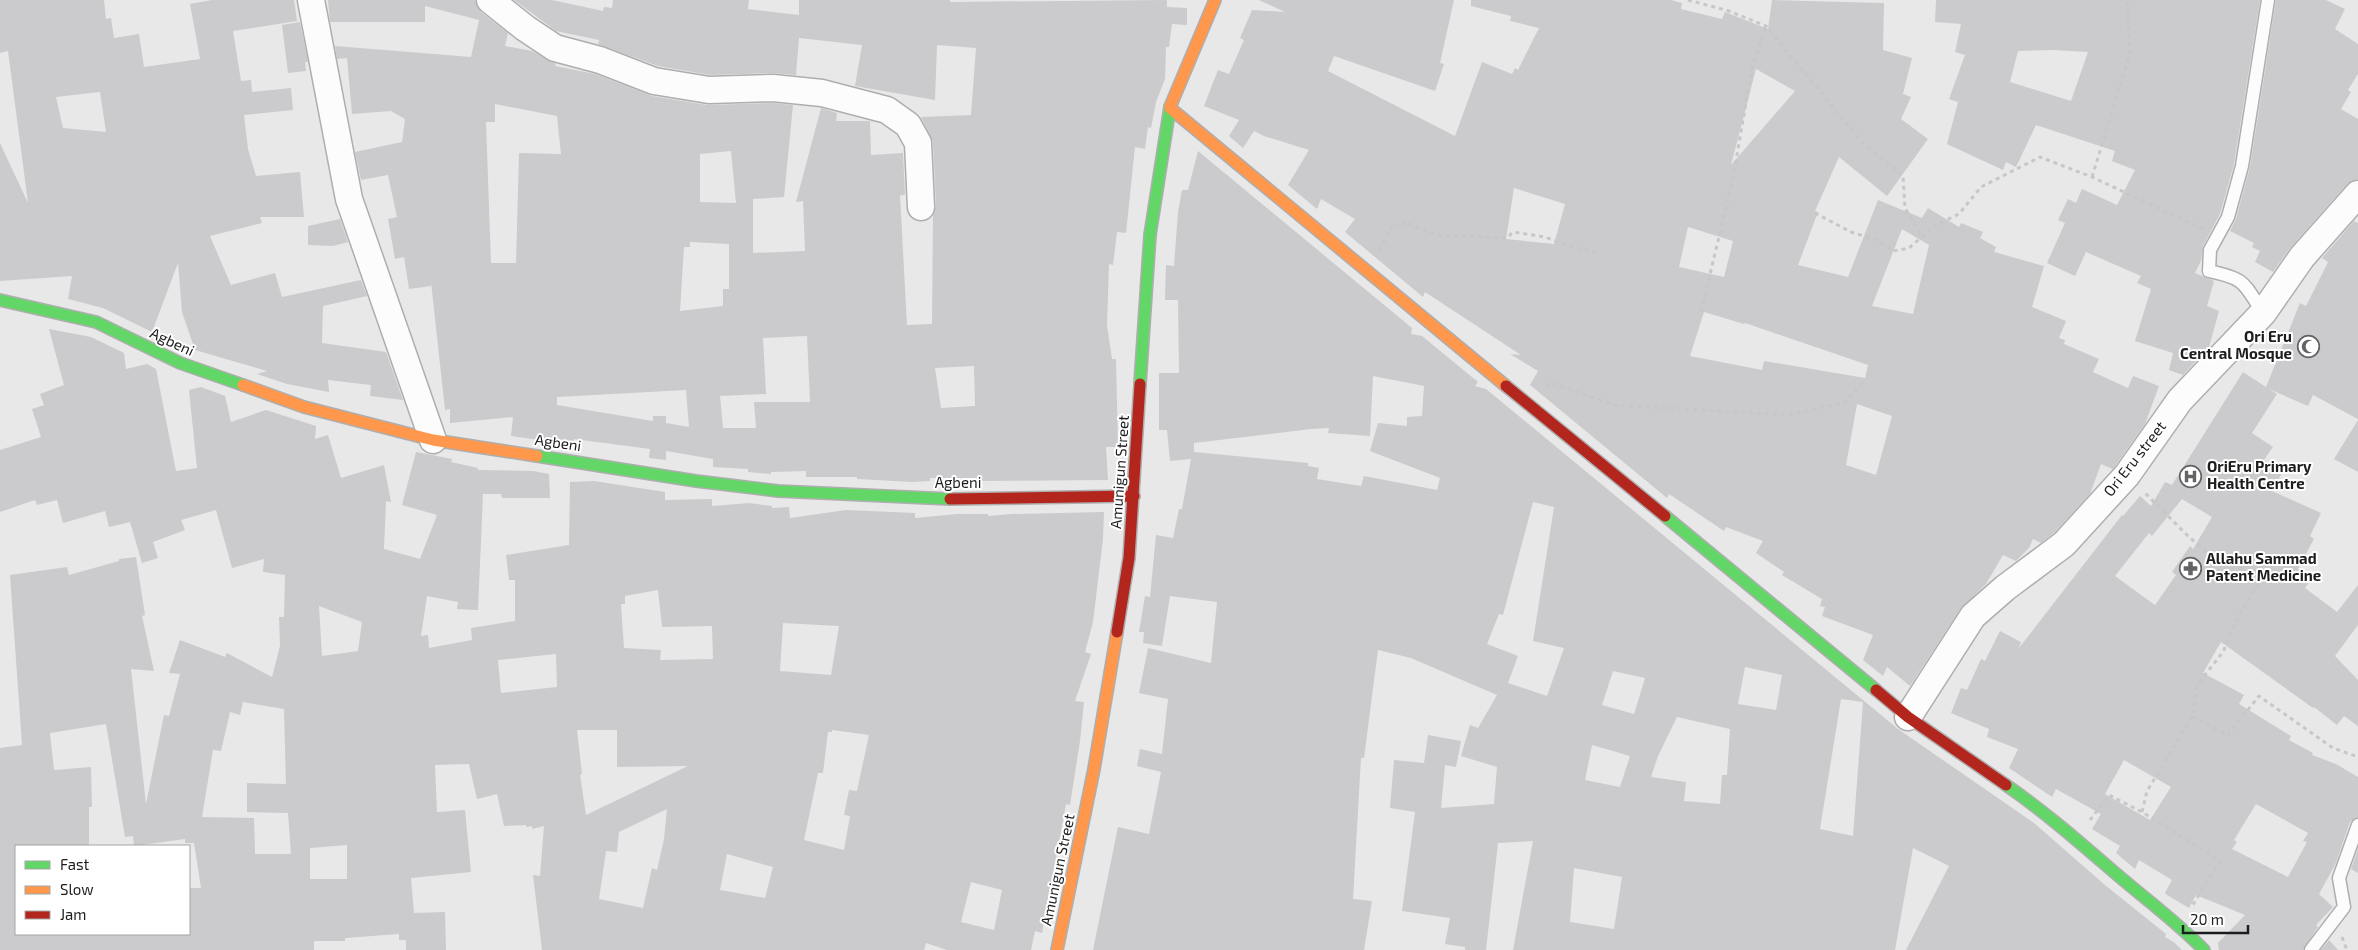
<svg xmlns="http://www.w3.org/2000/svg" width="2358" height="950" viewBox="0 0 2358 950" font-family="'Exo 2',sans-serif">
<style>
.building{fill:#cbcacc;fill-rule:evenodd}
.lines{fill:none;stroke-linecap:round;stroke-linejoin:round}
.lane-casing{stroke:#aeaeaf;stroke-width:15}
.street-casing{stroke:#aeaeaf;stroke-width:29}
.fast-casing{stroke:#aeaeaf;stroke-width:14}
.slow-casing{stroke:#aeaeaf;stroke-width:14}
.jam-casing{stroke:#aeaeaf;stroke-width:14}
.path{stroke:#c7c7c8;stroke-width:3;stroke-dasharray:4 4;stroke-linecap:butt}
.lane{stroke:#fcfcfc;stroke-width:12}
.street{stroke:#fcfcfc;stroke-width:26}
.fast{stroke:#63d668;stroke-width:11}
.slow{stroke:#ff974d;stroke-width:11}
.jam{stroke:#b3261e;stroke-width:11}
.labels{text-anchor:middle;stroke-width:4;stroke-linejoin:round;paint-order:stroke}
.poi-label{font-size:15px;font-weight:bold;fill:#1d1d1f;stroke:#fff;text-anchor:start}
.street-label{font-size:15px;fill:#1d1d1f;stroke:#fff}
</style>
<rect width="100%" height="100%" fill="#e8e8e9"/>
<!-- building -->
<path class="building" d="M0,0H104L106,19L111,18L114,38L139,34L144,67L200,59L190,4L212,0H294L297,21L233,31L241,81L251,80L252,92L291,88L293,110L244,115L248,149L256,176L300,172L304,217H260L262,223L210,236L231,285L275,273L282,297L361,280L367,296L323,306L322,343L386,352L403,400L370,396L371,385L328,380L329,392L287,384L257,374L267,371L195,350L182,312L178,263L152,332L103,308L68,299L72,276L0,281V143L28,203L8,51L0,53ZM100,92L106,132L63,128L56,97Z
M328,0H475L481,12L508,33L505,46L532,51L556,64L555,66L595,74L652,96L707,105L772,103L793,105L784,197L753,199V253L805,251L803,201L796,202L821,108L837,113L836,121H870L871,155L903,153L905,195H900L907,325L932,324L933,215L936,206L933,142L921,117L971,115L976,48L937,45L935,100L855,86L862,45L799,38L796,75L773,73L710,75L658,66L598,44L599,40L556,31L514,0H552L603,11L604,7L612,8L613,0H749L748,9L799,15V0H950V2L1167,0V7L1187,8V25L1172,24L1169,47H1166L1165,79L1156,102L1151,128L1148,127L1145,149L1135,147L1126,233L1117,232L1113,265L1109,264L1107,325L1112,359H1116L1118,447H1106L1108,480L974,481L973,478H930V481L912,482L857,479V477H806V471L771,472V474L748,472V469L713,467V459L666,451V460L649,458L650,449L574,439V445L511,436L513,417L450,423V409L445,410L431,282V286L409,289L404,257L395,259L388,219L397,217L388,175L361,180L355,152L402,142L405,119L391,111L352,114L347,58L337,59L335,46L471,57L479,20L425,6V22H330ZM495,104L557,116L561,154L519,153L516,263H491L486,122H495ZM731,151L736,203L700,202V154ZM690,242L729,244V289H723V306L680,311L684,247H690ZM807,336L810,402H754L756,428H723L720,396L766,394L763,338ZM974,366L975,406L941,408L935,368ZM686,390L689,427L666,423V416H653V421L557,405V397Z
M1259,0H1454L1440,63L1444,64L1435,91L1334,56L1328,71L1455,136L1482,62L1512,74L1515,68L1518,70L1539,28L1510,21L1511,16L1471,6V0H1671L1682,3L1681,9L1722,19L1725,12L1768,29L1772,0L1884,3L1883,50L1912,58L1903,94L1911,97L1901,119L1928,139L1887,196L1839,157L1815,211L1818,212L1798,265L1848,277L1878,200L1922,218L1928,208L1959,227L1961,223L1983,232L1980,238L1996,247L1994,252L2044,266L2032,307L2066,321L2059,338L2065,340L2064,344L2099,359L2093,372L2128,388L2133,376L2159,386L2145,424L2113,469L2101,464L2090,494L2054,533L2041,543L2033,539L2029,548L2016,561L2003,555L1986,584L1961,608L1910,686L1887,667L1883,676L1863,660L1873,635L1822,616L1825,607L1820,606L1822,599L1782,575L1784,572L1756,553L1763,541L1726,527L1724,531L1669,494L1667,498L1530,385L1538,371L1510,354L1521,355L1425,292L1423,297L1345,232L1355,219L1321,199L1317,209L1288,185L1309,150L1264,136L1254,131L1243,148L1229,136L1239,120L1204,106L1218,70L1229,74L1244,40L1240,38L1252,10L1285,12ZM1756,69L1795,91L1731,165ZM1514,188L1565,204L1554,244L1506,239ZM1688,227L1733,241L1724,277L1679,267ZM1902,229L1929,245L1913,314L1872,306ZM1704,312L1744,324L1745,323L1868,365L1865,378L1764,361L1762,370L1690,356ZM1857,404L1892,416L1876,475L1846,465Z
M1936,0H2260L2234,164L2220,214L2203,246L2201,261L2195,273L2214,281L2207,306L2219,311L2209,347L2183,375L2169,370L2173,353L2135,341L2151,289L2137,283L2141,276L2086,252L2075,276L2047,263L2065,223L2058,220L2068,199L2076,203L2082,189L2117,205L2135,170L2112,161L2115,151L2036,125L2016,167L2006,162L2003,170L1947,144L1958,102L1949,99L1965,55L1955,52L1961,24L1935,22ZM2053,50L2088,52L2071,101L2010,82L2018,51Z
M2276,0H2326L2345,9L2335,29L2358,44V74L2348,90L2351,92L2341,109L2358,119V179L2347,184L2291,247L2273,272L2255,262L2260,251L2252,247L2254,243L2230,231L2236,219L2250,167Z
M300,22L308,62H305L306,71L288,73L282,25Z
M1198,151L1412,328L1411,334L1422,336L1478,382L1475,386L1486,389L1898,729L2034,823L2105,885L2166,934L2165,937L2175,943L2182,950H1906L1949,866L1913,848L1895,950H1513L1533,841L1498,843L1486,950H1465V947L1445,944L1450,918L1402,911L1415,812L1390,808L1394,760L1424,763L1428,735L1461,741L1456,767L1445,765L1441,808L1494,804L1497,767L1461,756L1470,725L1478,728L1497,695L1411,658L1378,650L1364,758H1361L1353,899L1372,901L1364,950H1093L1118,827L1149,834L1161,772L1137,766L1140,749L1162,754L1168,699L1139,693L1148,648L1211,663L1217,602L1170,596L1162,646L1143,643L1144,632H1139L1145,596L1150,597L1156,535L1173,538L1179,509H1182L1191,459L1170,461L1167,430H1159V373H1179L1178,300H1165L1166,265L1174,266L1178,212L1182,190H1188ZM1373,376L1424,386L1422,416L1407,417V426L1378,423L1370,451L1440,478L1437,490L1364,476L1361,486L1317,479L1319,468L1308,466V463L1194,452V443L1311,429L1329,428L1328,433L1370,436ZM1533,502L1554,507L1533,641L1564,648L1547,696L1508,683L1518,656L1487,644L1499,614L1503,615ZM1745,667L1782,675L1776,710L1738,704ZM1613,671L1645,678L1634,714L1602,705ZM1841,699L1863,702L1853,836L1820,829ZM1677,717L1730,729L1727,775H1722L1720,804L1684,801L1686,782L1651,777L1658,756ZM1592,745L1630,756L1620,787L1585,780ZM1574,868L1622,877L1614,929L1570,922Z
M340,219L348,242L333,246L308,245V226Z
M2354,221L2358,223V419L2313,395L2308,406L2269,389L2277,394L2252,433L2273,447L2264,460L2283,471L2272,491L2321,513L2310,536L2314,539L2298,569L2312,578L2305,588L2337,612L2358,585V625L2335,656L2358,680V726L2344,716L2337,725L2314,707L2313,708L2221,642L2203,673L2244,695L2239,704L2291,736L2289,740L2313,753L2312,755L2336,764L2358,777V817L2350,822L2335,865L2319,894L2333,907L2316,925L2318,927L2303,950H2219L2218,943L2245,915L2196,895L2189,908L2167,895L2165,893L2172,880L2139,860L2135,869L2116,853L2120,846L2092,829L2101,814L2056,789L2052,797L2009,768L2018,749L1987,737L1989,729L1951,713L1961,688L1967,690L1981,659L1985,661L2000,631L2021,642L2019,648L2122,515L2123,516L2140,496L2151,506L2165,482L2172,485L2243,372L2266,387L2300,303L2306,306L2328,262L2322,258ZM2182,499L2212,517L2193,549L2190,546L2172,572L2176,575L2155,605L2115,576L2149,533L2152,536ZM2124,760L2171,787L2150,820L2105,794ZM2256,804L2308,833L2303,841L2307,842L2288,877L2232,849L2237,842L2234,840Z
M49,329L91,337L124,353L126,369L147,364L156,369L176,471L197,468L189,390L201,387L225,396L231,422L266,410L316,426L315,439L328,435L341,478L384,465L391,502L386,501L384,549L420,559L437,515L402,505L416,452L452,459L451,462L478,468V470L533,471L549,474L550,498H502L501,494H483L478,610L457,609L458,602L427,596L421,636L428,635L429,648L472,640L471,628L515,621V580H509L506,555L569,545L570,482L594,481L665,492V500L712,499V506L749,503L772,506V508L789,507L790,518L846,510L915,513V518L957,514H988V516L1011,514L1104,512L1103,539L1093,622L1085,652L1091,654L1075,701L1084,702L1080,741L1070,805L1066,804L1042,933L1035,931L1031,950H947L926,943L924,950H542L533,875L540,876L544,826L532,829V826L526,827V825L504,826L497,794L477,799L469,764L435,765L437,812L465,810L471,872L411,878L414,913L445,912L446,950H406V940H399V934L345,938V941H314V950H0V748L22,745L10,575L67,567L69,575L119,561V559L136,557L145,615L142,616L154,671L131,669L146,804L164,715L169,716L180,674L169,673L180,640L225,657L227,653L272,677L280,646L279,617H284L285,575L263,572L264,559L232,568L216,510L181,520L185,530L153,542L158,558L142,563L130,522L109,527L105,511L63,523L57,500L37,505L35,500L0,512V450L41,437L32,409L44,405L40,394L64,385ZM658,590L662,627L712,626L713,659L660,660L661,650L624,648L621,604H625V596ZM319,606L362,622L358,651L322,656ZM783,623L839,626L831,675L780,671ZM556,654L557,687L501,693L498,660ZM243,702L284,709L286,784L247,783V812L288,813L291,854H255L254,818L202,817L213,750L221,751L230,712L240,715ZM106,724L125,837L133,836L134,846L185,839V843H194L201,888H189V934H16V846H89V807H92L91,767L54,770L50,733ZM577,730H617V767L688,766L586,815L580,775L582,774ZM832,730L869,735L857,791L849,790L844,815L850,816L844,850L804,840L818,773H823L828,732H832ZM667,809L664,839L657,870L652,868L643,908L599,899L606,851L617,852L619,832ZM347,845V879H310V848ZM727,854L773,867L765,898L720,890ZM971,882L1002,890L994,930L961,922Z
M2358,420V472L2334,459Z
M2358,849V873L2351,869Z
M2329,940L2338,950H2321Z"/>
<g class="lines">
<defs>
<path id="lane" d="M2263,313C2243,282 2246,279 2209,271L2210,250L2228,217L2242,166L2268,0
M2311,950L2344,907L2339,878L2358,825"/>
<path id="street" d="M311,0L349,199L433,440
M490,0L525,28L555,48L600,60L654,81L709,90L773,88L822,93L887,110L908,125L918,143L921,207
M1908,717L1973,616L2005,588L2064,544L2127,475L2180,400L2263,313L2302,257L2358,194"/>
<path id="fast" d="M0,300L96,322L180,363L243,385
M1140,384L1150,235L1170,107
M537,456L696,481L778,491L950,499
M1665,516L1876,690
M2006,785C2045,812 2078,841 2114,872C2144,898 2176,921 2204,950"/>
<path id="slow" d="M1170,107L1215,0
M1170,108L1506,386
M243,385L304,407L433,440L537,456
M1057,950L1094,769L1117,632"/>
<path id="jam" d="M1506,386L1665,516
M950,499L1134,496
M1117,632L1129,558L1140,384
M1876,690L1908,717L2006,785"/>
</defs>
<!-- lane casing -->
<use href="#lane" class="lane-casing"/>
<!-- street casing -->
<use href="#street" class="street-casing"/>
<!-- fast casing -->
<use href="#fast" class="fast-casing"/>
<!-- slow casing -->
<use href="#slow" class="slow-casing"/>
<!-- jam casing -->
<use href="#jam" class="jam-casing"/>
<!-- path -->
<path class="path" d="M1688,0L1729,11L1766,26L1861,141L1903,176L1905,208L1922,237
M2092,177L2130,53L2127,0
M1815,213L1851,232L1877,240L1893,251L1909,248L1936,225L1959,214L1981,187L2040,157L2092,177L2203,229
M1379,250L1393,224L1401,227L1405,222L1436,235L1507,238L1513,232L1545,237L1572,247L1596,252
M1701,312L1733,178L1752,68L1766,26
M1546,386L1549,383L1554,384L1615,405L1789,415L1845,402L1864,382
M2192,717L2228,735L2259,696L2333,748L2358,757
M2142,812L2147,791L2192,717L2197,685L2223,652L2239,615L2262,578L2209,553L2190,538L2143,491
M2090,820L2109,795L2142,812L2220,861L2192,906
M2342,937L2347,950"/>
<!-- lane -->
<use href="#lane" class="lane"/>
<!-- street -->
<use href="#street" class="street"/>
<!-- fast -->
<use href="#fast" class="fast"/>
<!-- slow -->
<use href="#slow" class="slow"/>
<!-- jam -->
<use href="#jam" class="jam"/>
</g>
<!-- icons -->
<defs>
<symbol id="mosque-ring" viewBox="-11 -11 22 22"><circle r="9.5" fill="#fff" stroke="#646466" stroke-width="1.5"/><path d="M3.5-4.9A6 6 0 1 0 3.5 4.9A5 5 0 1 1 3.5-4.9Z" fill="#646466"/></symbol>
<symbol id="hospital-ring" viewBox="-11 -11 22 22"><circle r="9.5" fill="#fff" stroke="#646466" stroke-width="1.5"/><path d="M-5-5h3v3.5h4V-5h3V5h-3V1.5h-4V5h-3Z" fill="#646466"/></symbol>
<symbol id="pharmacy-ring" viewBox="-11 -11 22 22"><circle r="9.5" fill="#fff" stroke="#646466" stroke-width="1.5"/><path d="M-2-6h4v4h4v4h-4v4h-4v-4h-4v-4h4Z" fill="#646466"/></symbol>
</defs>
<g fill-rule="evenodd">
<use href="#mosque-ring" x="2296" y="334" width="25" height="25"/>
<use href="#hospital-ring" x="2178" y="464" width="25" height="25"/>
<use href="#pharmacy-ring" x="2178" y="556" width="25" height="25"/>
</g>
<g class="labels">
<!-- poi labels -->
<g class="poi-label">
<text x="2292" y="342" text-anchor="end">Ori Eru<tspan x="2292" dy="17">Central Mosque</tspan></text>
<text x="2207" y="472">OriEru Primary<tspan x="2207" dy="17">Health Centre</tspan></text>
<text x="2206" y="564">Allahu Sammad<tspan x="2206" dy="17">Patent Medicine</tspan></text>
</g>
<!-- street labels -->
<g class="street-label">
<text transform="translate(172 342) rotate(25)" y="5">Agbeni</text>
<text transform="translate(558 443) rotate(8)" y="5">Agbeni</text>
<text transform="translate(2135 459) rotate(-52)" y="5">Ori Eru street</text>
<text transform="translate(1120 472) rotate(-86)" y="5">Amunigun Street</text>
<text x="958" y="488">Agbeni</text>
<text transform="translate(1058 870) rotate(-78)" y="5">Amunigun Street</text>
</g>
</g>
<!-- legend -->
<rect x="15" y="845" width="175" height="90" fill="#ffffff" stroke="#a5a5a5"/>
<rect x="25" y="861" width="25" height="8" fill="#63d668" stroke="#a5a5a5"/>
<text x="60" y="870" font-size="15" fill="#1d1d1f">Fast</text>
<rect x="25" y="886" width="25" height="8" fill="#ff974d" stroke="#a5a5a5"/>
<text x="60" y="895" font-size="15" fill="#1d1d1f">Slow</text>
<rect x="25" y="911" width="25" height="8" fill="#b3261e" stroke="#a5a5a5"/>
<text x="60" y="920" font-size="15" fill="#1d1d1f">Jam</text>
<!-- scale -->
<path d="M2183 925v8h65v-8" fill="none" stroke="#1d1d1f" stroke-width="2.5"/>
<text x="2190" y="925" font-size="15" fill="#1d1d1f" stroke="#ffffff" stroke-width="4" paint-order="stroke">20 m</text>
</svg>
